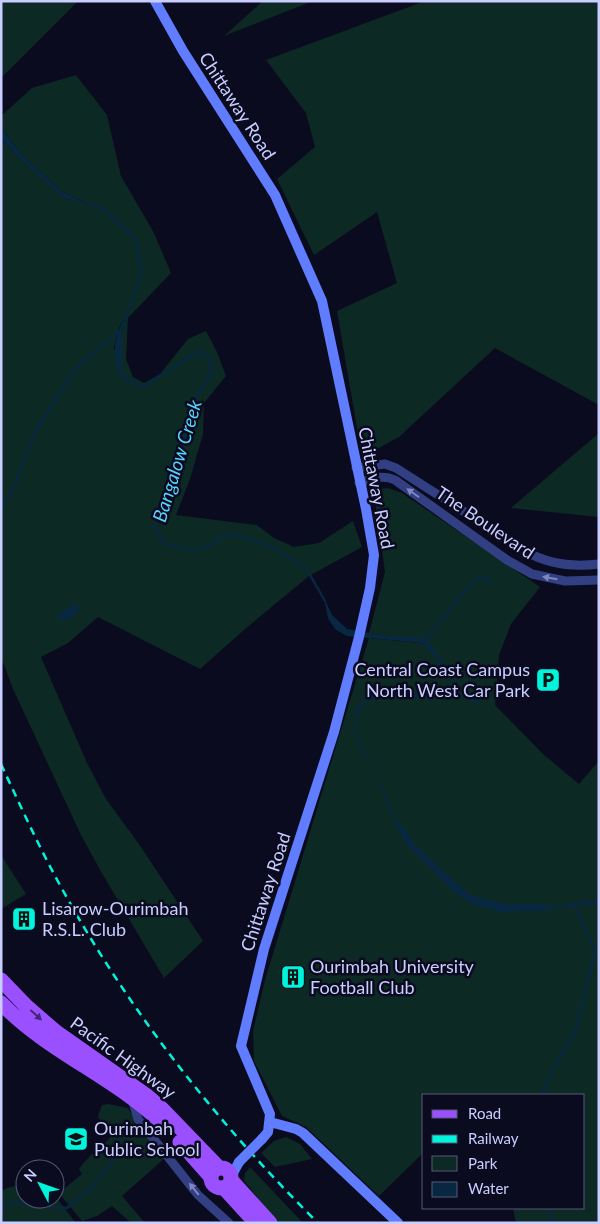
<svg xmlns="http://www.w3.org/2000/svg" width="600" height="1224" viewBox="0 0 600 1224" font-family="Lato,sans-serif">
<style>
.green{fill:#0d2923;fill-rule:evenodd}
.water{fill:#082841}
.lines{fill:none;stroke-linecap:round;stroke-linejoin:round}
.stream{stroke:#082841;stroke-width:2.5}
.street{stroke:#323f82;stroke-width:9}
.secondary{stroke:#607cff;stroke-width:10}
.primary{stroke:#9a50ff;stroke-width:15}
.rail{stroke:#00f4db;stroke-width:2.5;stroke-dasharray:8 6;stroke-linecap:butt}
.secondary-bridge{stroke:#607cff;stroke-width:10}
.oneway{fill:#7e86c0}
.oneway2{fill:#442779}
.labels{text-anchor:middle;stroke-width:5;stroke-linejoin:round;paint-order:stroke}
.street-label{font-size:18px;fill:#c9cdff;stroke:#0b0b1f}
.poi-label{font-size:18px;fill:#c9cdff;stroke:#0b0b1f;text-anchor:start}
.water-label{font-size:19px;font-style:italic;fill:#57d3ff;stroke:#0b0b1f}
</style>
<rect width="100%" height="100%" fill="#0b0b1f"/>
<!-- green -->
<path class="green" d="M1,1H78L1,78Z
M263,1H313L224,36Z
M425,1H599V405L495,348L399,437L362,457L337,311L397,283L377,212L314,255L277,179L315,147L306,113L266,60Z
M76,75L107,115L121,176L154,233L171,273L128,318L126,359L133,377L144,383L160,374L188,339L206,331L217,352L226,376L204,403L203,434L190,479L176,515L257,525L274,538L294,547L319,543L353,521L362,547L309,576L245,629L200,669L98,617L68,643L41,657L87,763L106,799L141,847L203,941L164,978L103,875L81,835L13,689L1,657V137L14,153L67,199L86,203L61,191L24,157L1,128V116L32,88ZM129,308L122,332V376L114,347L119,328Z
M599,433V517L511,508Z
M388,488L402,493L540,587L511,624L499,655L495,705L543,754L579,784L599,761V1223H516L513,1208H584V1095H424V1152L379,1196L306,1127L282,1116L254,1061L253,1031L265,980L369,638L430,644L369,633L385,572L374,495L379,489Z
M1,855L26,894L1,909Z
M108,1104L128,1108L136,1121L166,1157L122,1196L145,1223H131L112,1206L97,1216L82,1221L59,1193L82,1174L79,1169C88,1156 100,1148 110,1138L111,1133L101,1123L98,1116L102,1105Z
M286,1137L300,1144L312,1159L275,1167L261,1153L274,1141Z
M250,1167L303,1223H278L244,1181L245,1173Z
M25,1184V1199H55V1196L76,1223H1V1191L7,1188Z"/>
<!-- water -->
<path class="water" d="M1,128L24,157L61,191L90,205L67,199L58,193L14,153L1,137Z
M131,304L122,332V377C107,351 118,329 131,304Z
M324,598L332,615L347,629L381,635L426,638L455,680L456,687L451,696C442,697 432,699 423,699C406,698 379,696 364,703L357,715L356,728L361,748L376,771L396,819L406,831L413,843L470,895L504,904H543L558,907L568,906L573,903L589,904L599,899V901L588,906L575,905L569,907L558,909L548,906L541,910L500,912L472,904L454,892L405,843L387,804L376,771L360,750L354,728L356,709L363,701L373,696L384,698L411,694L444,693L452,690L453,680L423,643L347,636L335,629L328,618Z
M73,604L77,605L79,609C76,616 68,620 60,620L58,616Z"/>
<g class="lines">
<!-- stream -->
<path class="stream" d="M88,204L99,206L135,238L142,273L130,306
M121,374L122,377L143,387L199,351L210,358L212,372L194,400L178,469L154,527L165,544L192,550L209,546L219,538L231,534L272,547L306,568L325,601
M1,508L15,485L24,459L37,429L76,367L119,332
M424,641L476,578L483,576L491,583
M453,691L479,703
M527,909L541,910L599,900
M542,1095L552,1071L576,1030L595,951L574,904
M548,1208L552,1223
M1,1210L7,1205L14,1202L36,1206L67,1208L92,1187L119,1153L121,1131"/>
<!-- street -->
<path class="street" d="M356,468L385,464L396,468L527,552C548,564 574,567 599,564
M359,483C373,479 382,474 395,480L507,560L532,574L565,581L599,580
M132,1099L138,1119L198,1195L229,1223"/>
<!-- secondary -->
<path class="secondary" d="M155,1L183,51L275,195L322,301L366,509L374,555L370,588L359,637L334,732L264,949L241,1046L270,1114L268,1132L262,1139
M270,1122L296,1129L303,1133L398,1223
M231,1177L239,1162"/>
<!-- primary -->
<path class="primary" d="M1,980L26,1006L56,1032L147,1096L162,1109L219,1168
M1,1003C48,1052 115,1077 163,1124
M180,1142L211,1177
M211 1178a10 10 0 1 1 20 0a10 10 0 1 1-20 0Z
M231,1180L270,1223
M224,1188L256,1223"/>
<!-- rail -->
<path class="rail" d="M1,764C20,805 39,847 61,887C129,1011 217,1123 318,1223"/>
<!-- secondary-bridge -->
<path class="secondary-bridge" d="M239,1162L262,1139"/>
</g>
<!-- one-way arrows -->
<defs><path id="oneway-solid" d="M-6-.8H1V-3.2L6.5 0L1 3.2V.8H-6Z" transform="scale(1.25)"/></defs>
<g class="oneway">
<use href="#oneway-solid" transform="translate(413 493) rotate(-145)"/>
<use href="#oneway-solid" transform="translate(550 578) rotate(-170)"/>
<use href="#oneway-solid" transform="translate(194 1189) rotate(-129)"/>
</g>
<use class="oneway2" href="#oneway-solid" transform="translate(36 1015) rotate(42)"/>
<!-- icons -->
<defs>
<symbol id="parking-square" viewBox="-11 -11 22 22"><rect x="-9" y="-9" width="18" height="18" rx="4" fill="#00f4db" stroke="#0b0b1f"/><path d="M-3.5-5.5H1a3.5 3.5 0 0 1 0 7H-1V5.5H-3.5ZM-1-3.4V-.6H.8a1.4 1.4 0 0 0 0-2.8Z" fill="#111"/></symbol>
<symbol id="building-square" viewBox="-11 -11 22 22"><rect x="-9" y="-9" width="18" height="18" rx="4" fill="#00f4db" stroke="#0b0b1f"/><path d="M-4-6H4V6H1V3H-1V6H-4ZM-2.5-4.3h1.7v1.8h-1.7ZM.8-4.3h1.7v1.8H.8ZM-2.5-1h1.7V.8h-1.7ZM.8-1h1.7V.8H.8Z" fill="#111"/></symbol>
<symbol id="school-square" viewBox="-11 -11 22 22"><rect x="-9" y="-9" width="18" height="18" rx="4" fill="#00f4db" stroke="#0b0b1f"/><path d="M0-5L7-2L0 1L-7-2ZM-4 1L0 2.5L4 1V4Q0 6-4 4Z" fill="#111"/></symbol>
</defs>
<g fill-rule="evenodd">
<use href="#parking-square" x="534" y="666" width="28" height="28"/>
<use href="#building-square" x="10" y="905" width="28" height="28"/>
<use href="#building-square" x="279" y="963" width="28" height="28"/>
<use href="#school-square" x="62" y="1125" width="28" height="28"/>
</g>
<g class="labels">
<!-- street labels -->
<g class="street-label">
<text transform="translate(237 106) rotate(57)" y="6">Chittaway Road</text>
<text transform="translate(376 488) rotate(79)" y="6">Chittaway Road</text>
<text transform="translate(485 523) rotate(34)" y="6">The Boulevard</text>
<text transform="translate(266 892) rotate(-72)" y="6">Chittaway Road</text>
<text transform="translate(123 1058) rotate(36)" y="6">Pacific Highway</text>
</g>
<!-- poi labels -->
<g class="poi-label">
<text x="530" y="676" text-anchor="end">Central Coast Campus<tspan x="530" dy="21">North West Car Park</tspan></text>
<text x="42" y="915">Lisarow-Ourimbah<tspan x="42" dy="21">R.S.L. Club</tspan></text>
<text x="310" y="973">Ourimbah University<tspan x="310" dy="21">Football Club</tspan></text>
<text x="94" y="1135">Ourimbah<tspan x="94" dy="21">Public School</tspan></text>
</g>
<!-- water labels -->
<g class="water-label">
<text transform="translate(177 461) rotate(-73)" y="7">Bangalow Creek</text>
</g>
</g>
<!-- border -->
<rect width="600" height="1224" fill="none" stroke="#c9cdff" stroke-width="5"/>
<!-- legend -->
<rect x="422" y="1094" width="162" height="115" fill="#0b0b1f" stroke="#575979"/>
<rect x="432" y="1110" width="25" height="8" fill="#9a50ff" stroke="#575979"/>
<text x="468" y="1119" font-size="15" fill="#c9cdff">Road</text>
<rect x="432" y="1135" width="25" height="8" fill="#00f4db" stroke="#575979"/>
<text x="468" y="1144" font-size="15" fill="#c9cdff">Railway</text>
<rect x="432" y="1156" width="25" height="15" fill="#0d2923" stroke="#575979"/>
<text x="468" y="1169" font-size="15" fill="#c9cdff">Park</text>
<rect x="432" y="1182" width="25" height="15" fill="#082841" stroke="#575979"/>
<text x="468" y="1194" font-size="15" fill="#c9cdff">Water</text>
<!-- north arrow -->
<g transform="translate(40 1184) rotate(311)"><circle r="24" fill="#0b0b1f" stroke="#575979"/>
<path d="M0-4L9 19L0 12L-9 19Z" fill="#00f4db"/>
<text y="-8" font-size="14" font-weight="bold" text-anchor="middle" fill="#c9cdff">N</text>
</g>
</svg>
